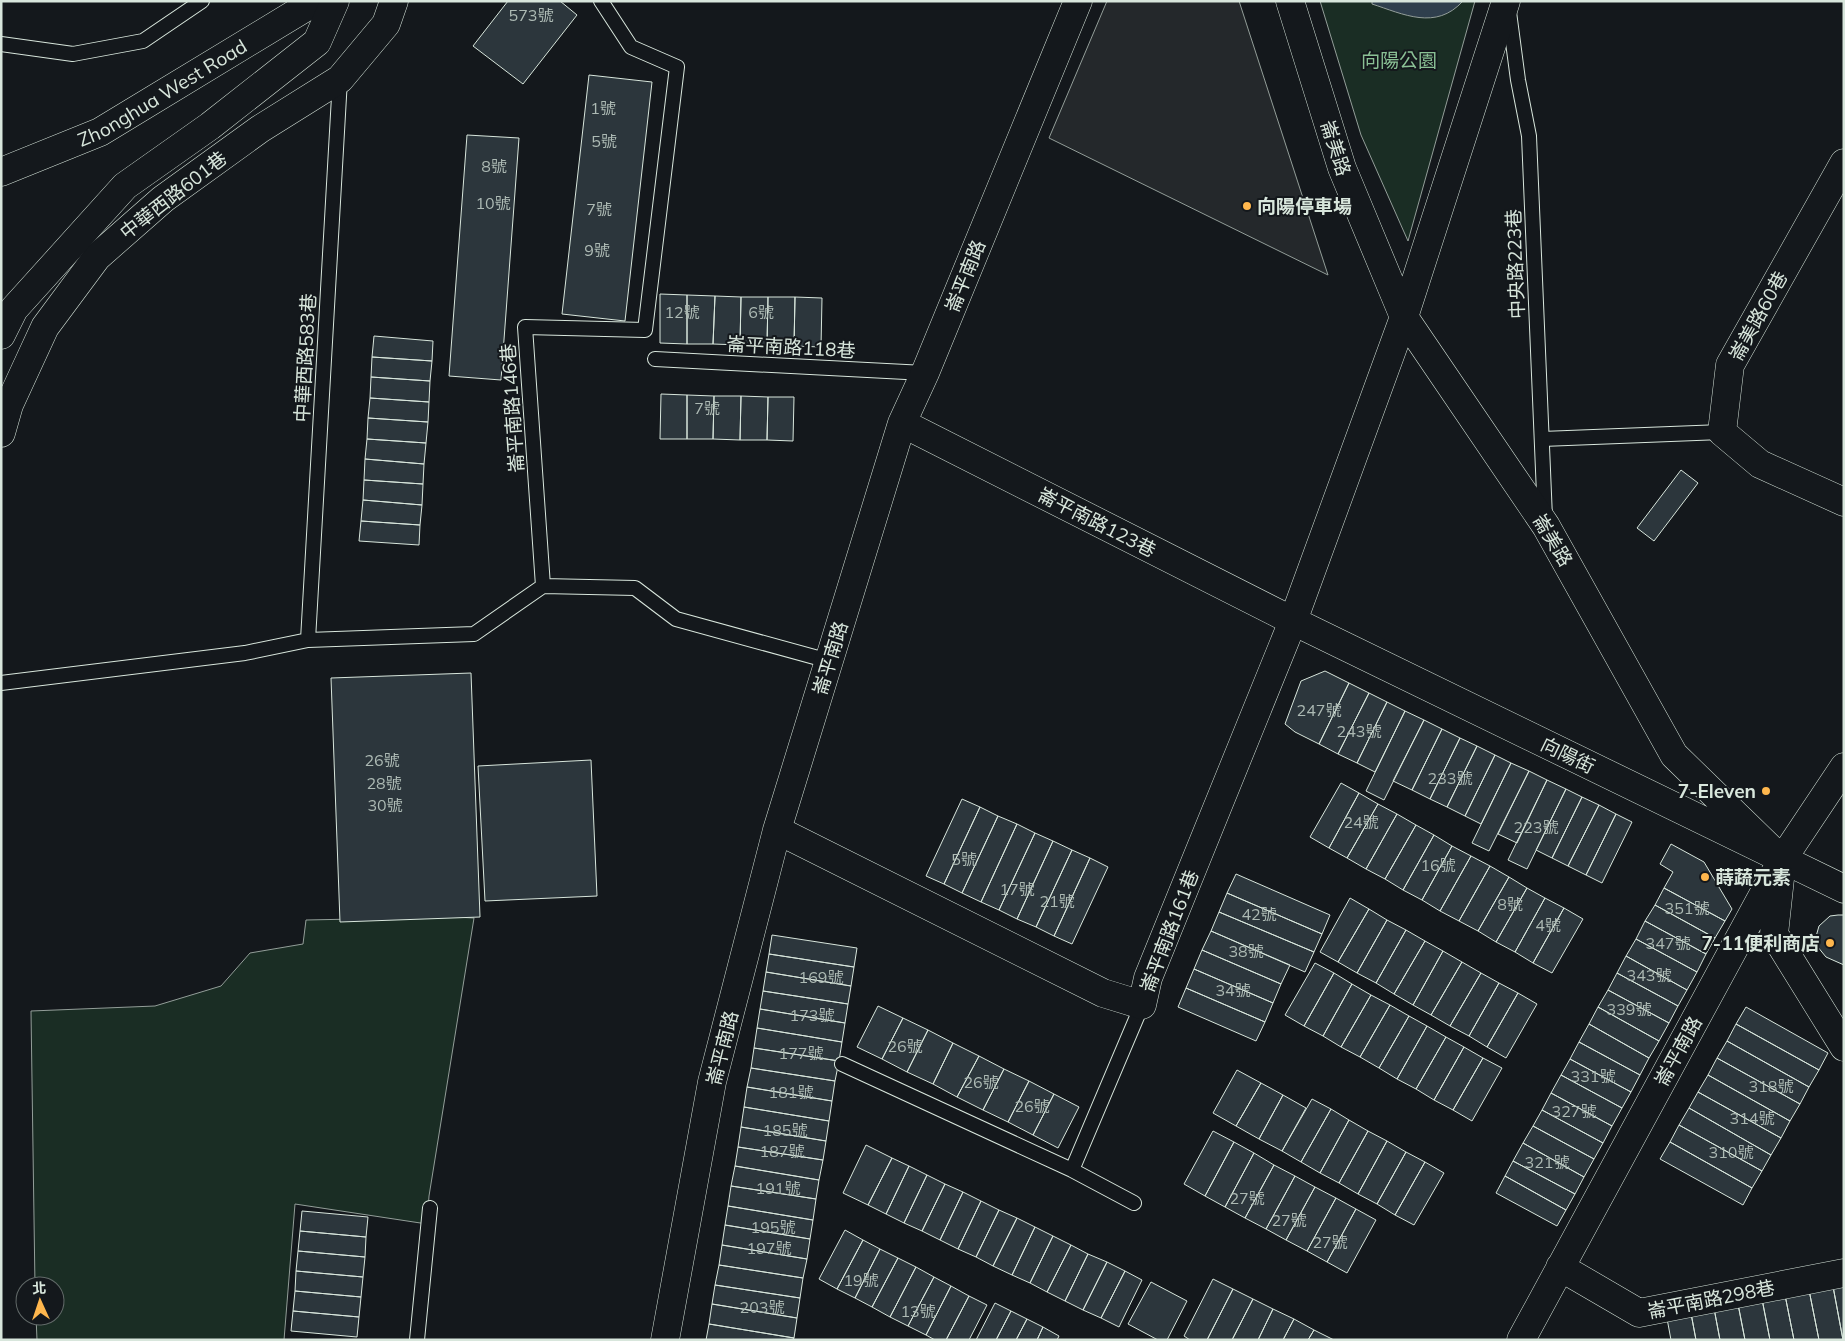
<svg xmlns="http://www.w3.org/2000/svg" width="1845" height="1341" viewBox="0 0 1845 1341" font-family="Mulish,'Noto Sans TC',sans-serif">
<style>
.green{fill:#1a2d24;stroke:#939e99}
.parking{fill:#24282b;stroke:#939e99}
.water{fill:#2f3f4d;stroke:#939e99}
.building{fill:#2c363c;stroke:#d8e6dc}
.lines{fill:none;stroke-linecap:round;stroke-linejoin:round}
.service-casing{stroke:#d8e6dc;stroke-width:16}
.minor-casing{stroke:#d8e6dc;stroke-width:29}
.primary-casing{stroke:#d8e6dc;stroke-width:29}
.motorway-casing{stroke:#d8e6dc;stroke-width:29}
.service{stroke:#14181c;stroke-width:14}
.minor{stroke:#14181c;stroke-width:28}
.primary{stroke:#14181c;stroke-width:28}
.motorway{stroke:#14181c;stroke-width:28}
.poi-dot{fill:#ffb74d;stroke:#14181c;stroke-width:2}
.labels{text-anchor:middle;stroke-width:4;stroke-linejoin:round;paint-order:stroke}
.number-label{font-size:16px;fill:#adbab4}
.park-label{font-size:19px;fill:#8ac095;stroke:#14181c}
.street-label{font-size:19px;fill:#d8e6dc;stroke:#14181c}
.poi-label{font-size:19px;font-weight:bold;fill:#d8e6dc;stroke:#14181c;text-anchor:start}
</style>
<rect width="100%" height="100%" fill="#14181c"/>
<!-- green -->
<path class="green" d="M1320,1H1475L1408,241L1361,135Z
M453,917L474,918L429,1196L427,1224L295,1204L284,1340H37L36,1316H55V1286H35L31,1011L155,1006L221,986L250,953L303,944L306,920Z"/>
<!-- parking -->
<path class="parking" d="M1107,1H1239L1328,275L1049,138Z"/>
<!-- water -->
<path class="water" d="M1372,1H1463C1436,31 1403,14 1372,4Z"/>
<!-- building -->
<path class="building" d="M508,1H560L577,15L523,84L473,46Z
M589,75L652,82L625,321L562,314Z
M467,135L519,138L501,380L449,376Z
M660,294L687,295V344L660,343Z
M687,295L715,296L713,344H687Z
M715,296L741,297L740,345L713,344Z
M741,297H768L767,345H740Z
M768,297H795L794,346L767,345Z
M795,297L822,298L821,347L794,346Z
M374,336L433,341L432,361L372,357Z
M372,357L432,361L430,381L371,377Z
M371,377L430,381L429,402L370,398Z
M661,394L687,395V439H660Z
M687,395L714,396L713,439H687Z
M714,396H741L740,440L713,439Z
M741,396L768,397L767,440H740Z
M768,397H794L793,441L767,440Z
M370,398L429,402L428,422L368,418Z
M368,418L428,422L426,443L367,439Z
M367,439L426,443L424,464L365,459Z
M365,459L424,464L423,484L364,480Z
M1681,470L1698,483L1654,541L1637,528Z
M364,480L423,484L422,505L363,500Z
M363,500L422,505L420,525L361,521Z
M361,521L420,525L419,545L359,541Z
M1325,671L1349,683L1319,744L1295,732L1285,724L1301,681Z
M471,673L480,917L340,922L331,678Z
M1349,683L1369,693L1338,754L1319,744Z
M1369,693L1387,702L1357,763L1338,754Z
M1387,702L1405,711L1375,772L1357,763Z
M1405,711L1424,720L1384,800L1366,791Z
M1424,720L1442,729L1412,790L1393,781Z
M1442,729L1460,738L1430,799L1412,790Z
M1460,738L1477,746L1447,807L1430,799Z
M1477,746L1495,755L1465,816L1447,807Z
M1495,755L1511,763L1481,824L1465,816Z
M591,760L597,896L485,901L478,766Z
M1511,763L1529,771L1489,851L1472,843Z
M1529,771L1547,780L1517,843L1498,834Z
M1547,780L1566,789L1527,869L1508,860Z
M1341,783L1359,793L1329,848L1310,837Z
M1566,789L1582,797L1552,858L1536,850Z
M1359,793L1378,804L1347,858L1329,848Z
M1582,797L1599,805L1568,866L1552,858Z
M962,799L980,807L944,884L926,876Z
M1378,804L1397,814L1366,869L1347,858Z
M1599,805L1616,814L1586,875L1568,866Z
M980,807L998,816L962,893L944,884Z
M1397,814L1416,825L1385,879L1366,869Z
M1616,814L1632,822L1602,883L1586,875Z
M998,816L1017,824L981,902L962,893Z
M1017,824L1035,833L999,910L981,902Z
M1416,825L1434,835L1403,890L1385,879Z
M1035,833L1053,841L1017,919L999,910Z
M1434,835L1452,846L1422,900L1403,890Z
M1053,841L1072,850L1036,927L1017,919Z
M1671,844L1704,862L1732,909L1725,921L1664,888L1673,872L1660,864Z
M1452,846L1471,856L1440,911L1422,900Z
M1072,850L1090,858L1054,936L1036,927Z
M1471,856L1490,866L1459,921L1440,911Z
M1090,858L1108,867L1072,944L1054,936Z
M1490,866L1509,877L1478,931L1459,921Z
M1236,874L1330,915L1322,934L1227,893Z
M1509,877L1527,888L1496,942L1478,931Z
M1527,888L1545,898L1515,952L1496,942Z
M1664,888L1725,921L1715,938L1655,905Z
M1227,893L1322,934L1314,952L1219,912Z
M1350,898L1369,909L1338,962L1320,952Z
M1545,898L1564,908L1533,963L1515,952Z
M1655,905L1715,938L1706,954L1645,921Z
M1564,908L1583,919L1552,973L1533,963Z
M1369,909L1387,920L1357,973L1338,962Z
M1219,912L1314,952L1305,972L1211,931Z
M1838,915H1844V965L1826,957L1817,946L1815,940L1819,926L1830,916Z
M1387,920L1406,930L1376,983L1357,973Z
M1645,921L1706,954L1697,972L1636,939Z
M1406,930L1425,941L1394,994L1376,983Z
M1211,931L1290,965L1281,984L1202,950Z
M772,935L857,948L854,967L769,954Z
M1636,939L1697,972L1687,990L1626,956Z
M1425,941L1443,951L1413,1005L1394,994Z
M1202,950L1281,984L1273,1003L1194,969Z
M1443,951L1462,962L1431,1015L1413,1005Z
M769,954L854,967L851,986L766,972Z
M1626,956L1687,990L1678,1006L1617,973Z
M1462,962L1481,973L1450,1026L1431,1015Z
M1315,963L1334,973L1304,1026L1285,1015Z
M1194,969L1273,1003L1265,1022L1186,988Z
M766,972L851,986L848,1004L763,991Z
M1334,973L1352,984L1323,1036L1304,1026Z
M1481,973L1499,983L1469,1036L1450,1026Z
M1617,973L1678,1006L1669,1023L1608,990Z
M1499,983L1518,993L1487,1047L1469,1036Z
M1352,984L1371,995L1341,1047L1323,1036Z
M1186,988L1265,1022L1256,1041L1178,1007Z
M1608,990L1669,1023L1659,1041L1598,1007Z
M763,991L848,1004L845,1023L760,1009Z
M1518,993L1537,1004L1506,1058L1487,1047Z
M1371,995L1390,1005L1360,1057L1341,1047Z
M1390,1005L1409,1016L1379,1068L1360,1057Z
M878,1006L903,1018L882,1059L857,1047Z
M1598,1007L1659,1041L1649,1058L1589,1024Z
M1746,1007L1828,1053L1819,1070L1736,1024Z
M760,1009L845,1023L842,1042L757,1028Z
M1409,1016L1427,1026L1397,1079L1379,1068Z
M903,1018L928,1030L907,1072L882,1059Z
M1589,1024L1649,1058L1640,1075L1579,1042Z
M1736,1024L1819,1070L1809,1087L1727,1041Z
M1427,1026L1446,1037L1416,1089L1397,1079Z
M757,1028L842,1042L839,1061L754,1048Z
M928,1030L953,1043L933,1084L907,1072Z
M1446,1037L1464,1047L1434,1100L1416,1089Z
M1727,1041L1809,1087L1800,1104L1717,1058Z
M1579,1042L1640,1075L1631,1092L1570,1059Z
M953,1043L979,1056L957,1097L933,1084Z
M1464,1047L1483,1058L1453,1110L1434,1100Z
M754,1048L839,1061L835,1081L751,1068Z
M979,1056L1004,1069L983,1110L957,1097Z
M1483,1058L1502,1068L1472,1121L1453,1110Z
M1717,1058L1800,1104L1790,1121L1708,1075Z
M1570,1059L1631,1092L1622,1108L1561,1075Z
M751,1068L835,1081L832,1101L747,1087Z
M1004,1069L1029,1081L1008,1122L983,1110Z
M1237,1070L1261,1083L1236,1126L1213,1113Z
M1561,1075L1622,1108L1612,1126L1551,1093Z
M1708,1075L1790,1121L1781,1138L1698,1092Z
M1029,1081L1054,1094L1033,1135L1008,1122Z
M1261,1083L1283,1095L1259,1139L1236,1126Z
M747,1087L832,1101L829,1121L744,1107Z
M1698,1092L1781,1138L1771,1155L1689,1108Z
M1551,1093L1612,1126L1603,1143L1542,1110Z
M1054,1094L1079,1107L1058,1148L1033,1135Z
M1283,1095L1306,1108L1282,1151L1259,1139Z
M1312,1099L1331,1109L1301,1162L1282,1151Z
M744,1107L829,1121L826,1141L741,1127Z
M1689,1108L1771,1155L1762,1171L1679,1125Z
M1331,1109L1349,1120L1320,1173L1301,1162Z
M1542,1110L1603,1143L1594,1159L1533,1126Z
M1349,1120L1368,1131L1339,1183L1320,1173Z
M1679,1125L1762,1171L1752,1188L1670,1142Z
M1533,1126L1594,1159L1584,1177L1523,1143Z
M741,1127L826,1141L823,1160L738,1147Z
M1213,1131L1234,1142L1205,1196L1184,1184Z
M1368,1131L1387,1141L1358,1194L1339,1183Z
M1387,1141L1406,1152L1377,1204L1358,1194Z
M1234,1142L1254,1153L1225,1207L1205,1196Z
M1670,1142L1752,1188L1743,1205L1660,1159Z
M1523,1143L1584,1177L1575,1194L1513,1161Z
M866,1145L892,1158L868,1205L843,1193Z
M738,1147L823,1160L819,1180L735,1166Z
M1406,1152L1425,1162L1395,1215L1377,1204Z
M1254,1153L1274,1165L1245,1218L1225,1207Z
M892,1158L909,1166L886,1214L868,1205Z
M1513,1161L1575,1194L1566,1210L1505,1176Z
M1425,1162L1444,1173L1414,1225L1395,1215Z
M1274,1165L1295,1176L1266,1229L1245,1218Z
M735,1166L819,1180L816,1199L731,1186Z
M909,1166L927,1175L904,1223L886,1214Z
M927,1175L945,1184L922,1231L904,1223Z
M1295,1176L1315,1187L1286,1240L1266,1229Z
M1505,1176L1566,1210L1557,1226L1496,1193Z
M945,1184L963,1192L940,1240L922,1231Z
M731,1186L816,1199L813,1220L728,1206Z
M1315,1187L1336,1198L1307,1251L1286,1240Z
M963,1192L981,1201L958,1249L940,1240Z
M1336,1198L1356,1209L1327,1262L1307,1251Z
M981,1201L999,1210L976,1257L958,1249Z
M728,1206L813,1220L810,1239L725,1225Z
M1356,1209L1376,1220L1347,1273L1327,1262Z
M999,1210L1017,1218L993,1266L976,1257Z
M302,1211L368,1217L366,1237L300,1231Z
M1017,1218L1035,1227L1012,1275L993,1266Z
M725,1225L810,1239L807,1259L722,1245Z
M1035,1227L1053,1236L1030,1283L1012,1275Z
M845,1230L863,1240L837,1289L819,1279Z
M300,1231L366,1237L365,1257L298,1251Z
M1053,1236L1071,1245L1047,1292L1030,1283Z
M863,1240L880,1249L855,1298L837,1289Z
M722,1245L807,1259L803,1278L719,1265Z
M1071,1245L1088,1254L1065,1301L1047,1292Z
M880,1249L898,1258L872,1307L855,1298Z
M298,1251L365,1257L363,1277L296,1271Z
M1088,1254L1107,1262L1083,1310L1065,1301Z
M898,1258L916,1267L890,1317L872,1307Z
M1107,1262L1125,1271L1101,1318L1083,1310Z
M719,1265L803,1278L800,1298L715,1285Z
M916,1267L934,1277L908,1326L890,1317Z
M296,1271L363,1277L361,1297L295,1291Z
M1125,1271L1142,1280L1119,1327L1101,1318Z
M934,1277L951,1286L926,1335L908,1326Z
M1844,1278V1340H1843L1832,1281Z
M1213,1279L1233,1289L1207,1340H1190L1184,1336Z
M1832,1281L1843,1340H1819L1808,1285Z
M1151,1282L1187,1301L1167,1340H1158L1128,1324Z
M715,1285L800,1298L797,1318L712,1304Z
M1808,1285L1819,1340H1794L1784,1290Z
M951,1286L969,1296L946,1340H935L926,1335Z
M1233,1289L1253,1299L1232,1340H1207Z
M1784,1290L1794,1340H1770L1761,1294Z
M295,1291L361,1297L359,1317L293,1311Z
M1761,1294L1770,1340H1745L1737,1299Z
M969,1296L987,1305L969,1340H946Z
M1253,1299L1273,1309L1258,1340H1232Z
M1737,1299L1745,1340H1720L1713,1303Z
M995,1303L1011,1311L996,1340H976Z
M1713,1303L1720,1340H1696L1690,1308Z
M712,1304L797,1318L794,1338L709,1324Z
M1690,1308L1696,1340H1671L1666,1313Z
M1273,1309L1294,1319L1283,1340H1258Z
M293,1311L359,1317L357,1337L291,1331Z
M1011,1311L1027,1319L1016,1340H996Z
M1027,1319L1043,1327L1037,1340H1016Z
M1294,1319L1314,1330L1308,1340H1283Z
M709,1324L794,1338L793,1340H706Z
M1043,1327L1059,1336L1057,1340H1037Z
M1314,1330L1334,1340H1308Z"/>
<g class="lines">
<defs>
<path id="service" d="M601,1L631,47L677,67L645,330L525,327L543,586L635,588L676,619L829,661
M1509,12L1518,80L1529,136L1545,518
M1,44L73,54L143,41L202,1
M655,359L925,373
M1542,439L1722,432
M308,640L340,79
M1,683L245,653L308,640L474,634L543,586
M842,1064L1072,1170L1134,1203
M1072,1170L1142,1005
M417,1340L430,1208"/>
<path id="minor" d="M1290,1L1342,168L1404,317L1546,526L1674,755L1782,860L1774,934L1844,1047
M1844,163L1730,365L1722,432L1760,464L1844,502
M902,423L1293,621L1844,889
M1,433L9,405L45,327L97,257L163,199L260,129L340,79L386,24L394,1
M777,830L1103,993L1142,1005L1148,978L1293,621L1404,317L1506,1
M1560,1267L1639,1313L1844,1273
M665,1340L712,1082L777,830L902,423L925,373L1078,1
M1521,1340L1782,860L1844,767"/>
<g id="primary">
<path id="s1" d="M1,172L100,132L316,1"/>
</g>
<path id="motorway" d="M1,335L14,309L125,186L210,126L317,42L335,1"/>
</defs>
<!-- service casing -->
<use href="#service" class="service-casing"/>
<!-- minor casing -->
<use href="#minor" class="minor-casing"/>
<!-- primary casing -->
<use href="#primary" class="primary-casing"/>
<!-- motorway casing -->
<use href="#motorway" class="motorway-casing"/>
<!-- service -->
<use href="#service" class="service"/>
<!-- minor -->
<use href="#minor" class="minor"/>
<!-- primary -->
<use href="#primary" class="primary"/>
<!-- motorway -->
<use href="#motorway" class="motorway"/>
</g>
<!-- markers -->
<g class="poi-dot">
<circle cx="1247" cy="206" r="5"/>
<circle cx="1766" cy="791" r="5"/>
<circle cx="1705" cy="877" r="5"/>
<circle cx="1830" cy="943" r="5"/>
</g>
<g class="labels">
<!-- number labels -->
<g class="number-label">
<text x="531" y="21">573號</text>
<text x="603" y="114">1號</text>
<text x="604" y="147">5號</text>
<text x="494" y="172">8號</text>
<text x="493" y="209">10號</text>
<text x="599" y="215">7號</text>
<text x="597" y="256">9號</text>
<text x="682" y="318">12號</text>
<text x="761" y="318">6號</text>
<text x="707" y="414">7號</text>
<text x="1319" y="716">247號</text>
<text x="1359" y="737">243號</text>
<text x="382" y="766">26號</text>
<text x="1450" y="784">233號</text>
<text x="384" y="789">28號</text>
<text x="385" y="811">30號</text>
<text x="1361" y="828">24號</text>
<text x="1536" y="833">223號</text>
<text x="964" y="865">5號</text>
<text x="1438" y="871">16號</text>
<text x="1017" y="895">17號</text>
<text x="1057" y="907">21號</text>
<text x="1510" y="910">8號</text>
<text x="1687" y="914">351號</text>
<text x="1259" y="920">42號</text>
<text x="1548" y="931">4號</text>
<text x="1668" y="949">347號</text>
<text x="1246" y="957">38號</text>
<text x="1649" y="981">343號</text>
<text x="821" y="983">169號</text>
<text x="1233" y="996">34號</text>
<text x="1629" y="1015">339號</text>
<text x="812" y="1021">173號</text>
<text x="905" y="1052">26號</text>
<text x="801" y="1059">177號</text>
<text x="1593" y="1082">331號</text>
<text x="981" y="1088">26號</text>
<text x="1771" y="1092">318號</text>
<text x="791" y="1098">181號</text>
<text x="1032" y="1112">26號</text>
<text x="1574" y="1117">327號</text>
<text x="1752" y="1124">314號</text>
<text x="785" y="1136">185號</text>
<text x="782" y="1157">187號</text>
<text x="1731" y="1158">310號</text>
<text x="1547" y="1168">321號</text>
<text x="778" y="1194">191號</text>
<text x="1247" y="1204">27號</text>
<text x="1289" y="1226">27號</text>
<text x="773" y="1233">195號</text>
<text x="1330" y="1248">27號</text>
<text x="769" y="1254">197號</text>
<text x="861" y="1286">19號</text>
<text x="762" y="1313">203號</text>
<text x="918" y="1317">13號</text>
</g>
<!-- park labels -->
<g class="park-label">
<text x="1399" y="67">向陽公園</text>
</g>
<!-- street labels -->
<g class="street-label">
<text dy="7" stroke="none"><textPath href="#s1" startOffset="180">Zhonghua West Road</textPath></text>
<text transform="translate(1336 148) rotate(72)" y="7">崙美路</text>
<text transform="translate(173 195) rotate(-38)" y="7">中華西路601巷</text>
<text transform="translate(1515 264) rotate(-92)" y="7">中央路223巷</text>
<text transform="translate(965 276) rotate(-68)" y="7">崙平南路</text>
<text transform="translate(1758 316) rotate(-61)" y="7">崙美路60巷</text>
<text transform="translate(791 347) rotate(3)" y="7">崙平南路118巷</text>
<text transform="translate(305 358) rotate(-87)" y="7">中華西路583巷</text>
<text transform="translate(512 408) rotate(-94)" y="7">崙平南路146巷</text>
<text transform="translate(1097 522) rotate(27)" y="7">崙平南路123巷</text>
<text transform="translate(1553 540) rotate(59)" y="7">崙美路</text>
<text transform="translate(830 658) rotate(-73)" y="7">崙平南路</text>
<text transform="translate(1568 755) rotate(26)" y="7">向陽街</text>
<text transform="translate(1169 931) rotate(-69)" y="7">崙平南路161巷</text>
<text transform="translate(722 1048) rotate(-76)" y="7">崙平南路</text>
<text transform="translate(1678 1051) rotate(-61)" y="7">崙平南路</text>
<text transform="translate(1711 1299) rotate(-11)" y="7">崙平南路298巷</text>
</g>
<!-- poi labels -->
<g class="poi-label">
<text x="1257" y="213">向陽停車場</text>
<text x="1756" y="798" text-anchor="end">7-Eleven</text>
<text x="1715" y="884">蒔蔬元素</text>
<text x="1820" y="950" text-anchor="end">7-11便利商店</text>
</g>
</g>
<!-- border -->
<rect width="1845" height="1341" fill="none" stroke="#d8e6dc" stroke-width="5"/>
<!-- north arrow -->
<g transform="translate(40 1301) rotate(357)"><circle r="24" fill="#14181c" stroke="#626a69"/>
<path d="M0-4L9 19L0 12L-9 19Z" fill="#ffb74d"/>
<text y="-8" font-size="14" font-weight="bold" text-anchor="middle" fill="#d8e6dc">北</text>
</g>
</svg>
